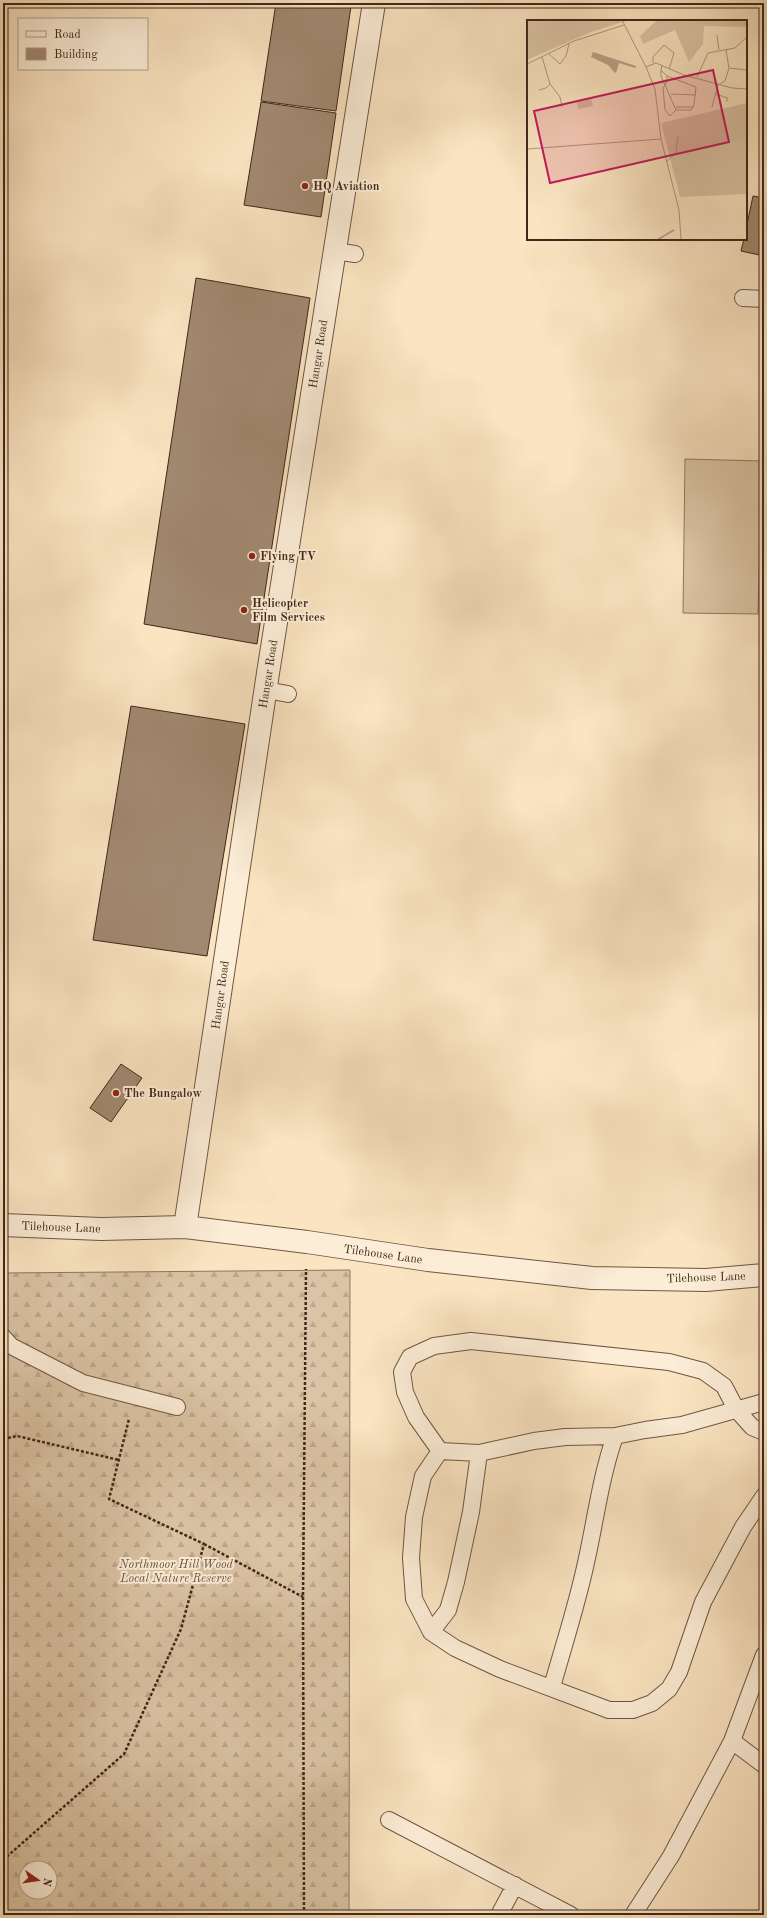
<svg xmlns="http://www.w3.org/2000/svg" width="767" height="1918" viewBox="0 0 767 1918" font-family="'Old Standard TT',serif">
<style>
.forest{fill:url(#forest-firs);stroke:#8e7660;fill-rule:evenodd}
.garden{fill:#dbc4a5;stroke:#8e7660}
.building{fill:#a18971;stroke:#41271a}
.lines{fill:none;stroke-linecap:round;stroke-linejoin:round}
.lane-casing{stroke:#6f5644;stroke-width:18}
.street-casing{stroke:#6f5644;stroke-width:24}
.path{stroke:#41271a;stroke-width:2.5;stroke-dasharray:3 2;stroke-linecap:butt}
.lane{stroke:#fcedd7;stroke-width:16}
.street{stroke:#fcedd7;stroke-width:22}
.poi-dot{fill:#8f2418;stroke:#fcedd7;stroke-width:1.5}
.labels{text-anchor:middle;stroke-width:4;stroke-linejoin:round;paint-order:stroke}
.poi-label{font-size:12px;font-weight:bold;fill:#41271a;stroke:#fcedd7;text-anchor:start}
.street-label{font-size:12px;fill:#41271a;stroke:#fcedd7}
.park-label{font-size:12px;font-style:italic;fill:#684e3d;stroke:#fcedd7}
.inset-river{fill:none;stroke:#bba488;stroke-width:2}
.inset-road{fill:none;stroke:#b0987e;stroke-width:1}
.view{fill:#c2185b;fill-opacity:0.15;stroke:#c2185b;stroke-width:2}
.inset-edge{fill:none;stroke:#41271a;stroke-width:2}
</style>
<defs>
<pattern id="forest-firs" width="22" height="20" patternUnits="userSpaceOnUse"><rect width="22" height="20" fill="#dbc4a5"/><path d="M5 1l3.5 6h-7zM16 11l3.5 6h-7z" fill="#bda88d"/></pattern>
</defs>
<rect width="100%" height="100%" fill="#fae4c1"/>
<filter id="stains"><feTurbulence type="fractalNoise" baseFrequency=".005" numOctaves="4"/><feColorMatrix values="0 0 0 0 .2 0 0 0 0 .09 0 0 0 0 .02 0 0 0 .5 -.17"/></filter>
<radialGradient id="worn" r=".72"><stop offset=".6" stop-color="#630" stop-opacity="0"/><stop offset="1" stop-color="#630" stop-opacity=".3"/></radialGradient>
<!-- forest -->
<path class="forest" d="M350,1270L349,1915H3V1273ZM26,1868H50V1892H26Z"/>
<!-- garden -->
<path class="garden" d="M685,459L762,461L758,614L683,613Z"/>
<!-- building -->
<path class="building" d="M276,3H331L351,6L336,111L261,101Z
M261,102L336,113L321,217L244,205Z
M753,196L764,198V256L741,251L744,239H746V229Z
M196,278L310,298L257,644L144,624Z
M131,706L245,724L207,956L93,940Z
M121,1064L142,1078L111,1122L90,1108Z"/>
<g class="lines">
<defs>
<path id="lane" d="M335,251L355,254
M743,298L764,299
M266,690L288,694
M3,1337L11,1346L83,1383L177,1407
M764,1402L682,1425L645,1430L615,1436L565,1437L534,1441L479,1453L440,1451L423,1476L414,1517L411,1558L414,1599L431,1632L455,1648L500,1669L609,1710H633L652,1703L669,1689L679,1672L703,1602L743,1527L764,1496
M440,1451L416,1417L405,1392L402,1372L410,1357L434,1346L471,1341L669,1362L703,1371L724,1386L736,1409L752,1427L764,1432
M431,1632L448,1610L456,1582L471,1512L479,1453
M552,1687C564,1644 578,1602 587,1558C596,1517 601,1476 615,1436
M732,1741L764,1765
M389,1820L571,1915
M499,1915L515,1885
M633,1915L671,1856L732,1741L764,1655"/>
<path id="street" d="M3,1225L101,1229L185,1227L307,1242L428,1260L592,1278L706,1280L764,1275
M185,1227L268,673L374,3"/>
</defs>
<!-- lane casing -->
<use href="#lane" class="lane-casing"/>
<!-- street casing -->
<use href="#street" class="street-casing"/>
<!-- path -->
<path class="path" d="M3,1439L17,1436L119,1460
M204,1544L303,1597
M3,1860L124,1754L181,1629L204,1544L109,1499L129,1419
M304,1915L303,1598L306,1269"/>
<!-- lane -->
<use href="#lane" class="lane"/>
<!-- street -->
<use href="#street" class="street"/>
</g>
<!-- markers -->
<g class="poi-dot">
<circle cx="305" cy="186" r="4"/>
<circle cx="252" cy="556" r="4"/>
<circle cx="244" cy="610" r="4"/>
<circle cx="116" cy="1093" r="4"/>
</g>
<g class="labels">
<!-- poi labels -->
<g class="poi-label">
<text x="313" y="190">HQ Aviation</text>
<text x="260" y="560">Flying TV</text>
<text x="252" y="607">Helicopter<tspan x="252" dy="14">Film Services</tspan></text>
<text x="124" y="1097">The Bungalow</text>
</g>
<!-- street labels -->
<g class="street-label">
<text transform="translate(318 354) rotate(-81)" y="4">Hangar Road</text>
<text transform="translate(268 674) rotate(-81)" y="4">Hangar Road</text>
<text transform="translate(220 995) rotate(-82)" y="4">Hangar Road</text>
<text transform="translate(61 1227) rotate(2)" y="4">Tilehouse Lane</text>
<text transform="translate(383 1254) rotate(8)" y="4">Tilehouse Lane</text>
<text transform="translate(706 1277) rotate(-2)" y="4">Tilehouse Lane</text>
</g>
<!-- park labels -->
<g class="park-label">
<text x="176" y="1568">Northmoor Hill Wood<tspan x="176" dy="14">Local Nature Reserve</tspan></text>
</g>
</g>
<!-- overview -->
<g transform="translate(527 20)">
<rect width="220" height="220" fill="#fae4c1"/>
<path d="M0,0H102L64,12L0,40ZM130,0H220V7L177,6L176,24L162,42L148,10L116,24L113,16ZM220,83V174L153,177L134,103Z" fill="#dbc4a5"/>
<path d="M64,79L66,86L51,89L50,82Z" fill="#dbc4a5"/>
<path d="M66,32L109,46L108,48L92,43L89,53L87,52L81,45L64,37Z" fill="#bba488"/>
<path class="inset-river" d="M130,220L147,210"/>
<path class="inset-road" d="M95,0L119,47L128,69L134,119L152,190L154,220M190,15L192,30M22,34L33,44L39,36L42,24M15,37L23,64L33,77L35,87M126,43V37L137,25L147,33L142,49M0,44L47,21L97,5M119,47L129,43L157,55L205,68L220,69M202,48L220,50M134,50V56L149,90H164L167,85L169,67L140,56L134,50L135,45M140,56V62L136,68L138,90L143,96L149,90M170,57L181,33L208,28L220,17M12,70L19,68L23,64M144,74L169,75M188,74L201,78L199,82M149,87H166M185,87L191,65L198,61L202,48L199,30M0,129L134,119M139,142L149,133L151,116"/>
<path class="view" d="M186,50L202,122L23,163L7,91Z"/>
<rect width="220" height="220" class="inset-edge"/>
</g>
<!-- margin -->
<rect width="767" height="1918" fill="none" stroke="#fae4c1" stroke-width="16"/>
<rect x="4" y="4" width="759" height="1910" fill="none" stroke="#41271a" stroke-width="2"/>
<rect x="8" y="8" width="751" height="1902" fill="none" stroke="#41271a"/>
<!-- legend -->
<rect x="18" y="18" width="130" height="52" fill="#fcedd7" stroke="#b19e8b"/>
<rect x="26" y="31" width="20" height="6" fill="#fcedd7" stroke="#b19e8b"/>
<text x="54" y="38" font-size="12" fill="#41271a">Road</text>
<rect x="26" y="48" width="20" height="12" fill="#a18971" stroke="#b19e8b"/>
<text x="54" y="58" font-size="12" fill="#41271a">Building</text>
<!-- north arrow -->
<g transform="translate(38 1880) rotate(103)"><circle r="19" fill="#fcedd7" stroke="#b19e8b"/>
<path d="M0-3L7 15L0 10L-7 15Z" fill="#8f2418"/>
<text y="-6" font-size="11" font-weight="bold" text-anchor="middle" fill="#41271a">N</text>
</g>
<rect width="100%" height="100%" filter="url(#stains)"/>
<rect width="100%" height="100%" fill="url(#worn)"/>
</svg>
